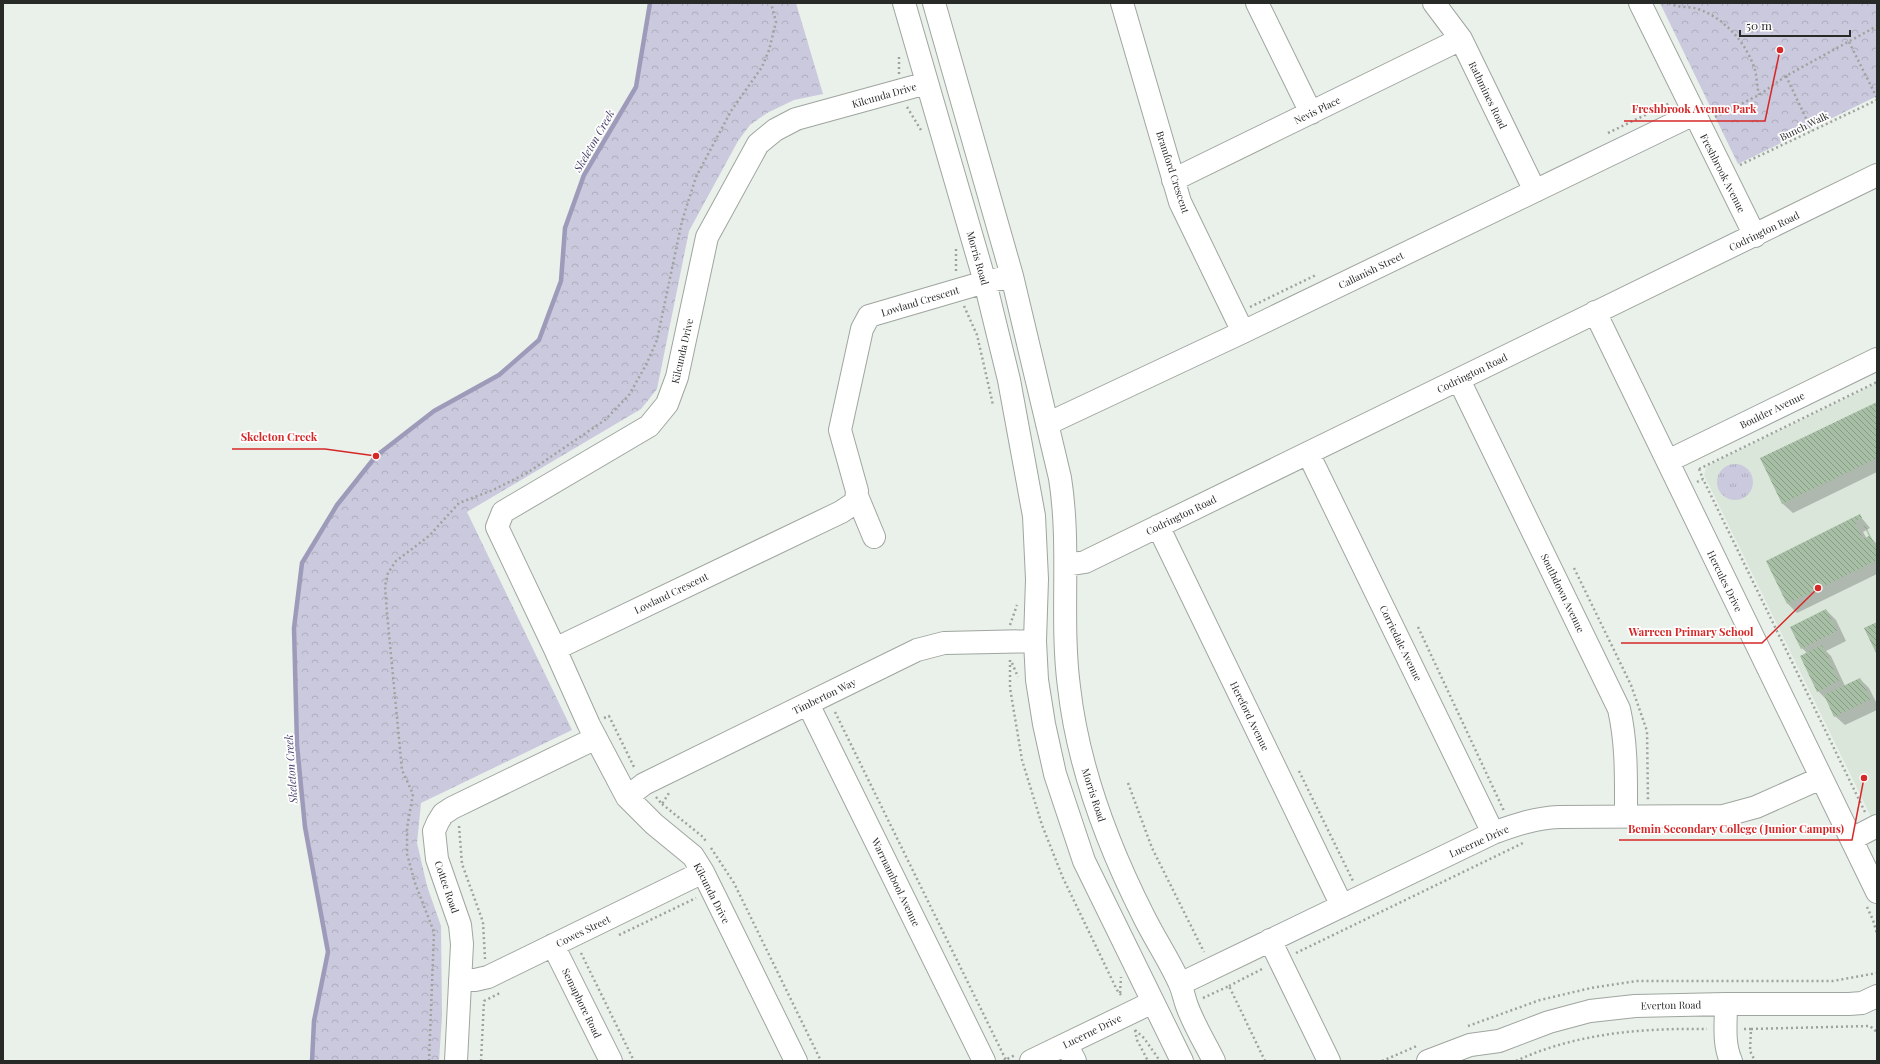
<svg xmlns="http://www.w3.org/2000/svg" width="1880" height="1064" viewBox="0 0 1880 1064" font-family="'Playfair Display',serif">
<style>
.built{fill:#dbe6da}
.grass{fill:url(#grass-tufts)}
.forest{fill:url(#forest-crowns)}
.shadow{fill:#0003}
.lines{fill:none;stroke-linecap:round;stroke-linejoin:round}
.stream{stroke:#9e9bba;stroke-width:4.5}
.building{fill:url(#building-back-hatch)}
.minor-casing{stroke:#9fa59f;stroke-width:24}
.path{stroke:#9ea39e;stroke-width:2.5;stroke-dasharray:2 3;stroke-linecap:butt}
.minor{stroke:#fff;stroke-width:22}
.labels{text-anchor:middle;stroke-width:3.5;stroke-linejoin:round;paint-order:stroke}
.street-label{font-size:10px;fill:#282a28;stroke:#fff}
.water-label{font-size:11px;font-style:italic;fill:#423b68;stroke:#fff}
.leader{fill:none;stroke:#d62828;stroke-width:1.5}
.callout-dot{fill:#d62828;stroke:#fff;stroke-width:1.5}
.callout-label{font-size:11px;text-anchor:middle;font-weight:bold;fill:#d62828;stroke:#fff;stroke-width:3.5;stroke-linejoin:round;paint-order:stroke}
</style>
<defs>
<pattern id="grass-tufts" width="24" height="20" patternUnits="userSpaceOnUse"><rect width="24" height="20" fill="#cbc9dd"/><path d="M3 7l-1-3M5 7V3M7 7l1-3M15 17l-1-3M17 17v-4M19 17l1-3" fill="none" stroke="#aeadbe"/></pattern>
<pattern id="forest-crowns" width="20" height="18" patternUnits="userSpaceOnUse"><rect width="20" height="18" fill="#cbc9dd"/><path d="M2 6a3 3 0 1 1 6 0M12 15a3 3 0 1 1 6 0" fill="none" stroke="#aeadbe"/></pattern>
<pattern id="building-back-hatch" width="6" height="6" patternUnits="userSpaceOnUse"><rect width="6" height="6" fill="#a7bfa5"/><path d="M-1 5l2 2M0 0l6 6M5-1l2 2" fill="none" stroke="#889b86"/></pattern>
</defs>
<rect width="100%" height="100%" fill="#eaf0ea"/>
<!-- built -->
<path class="built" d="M1877,383V829L1704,475L1707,466Z"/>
<!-- grass -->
<path class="grass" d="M1717 482a18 18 0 1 1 36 0a18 18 0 1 1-36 0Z"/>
<!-- forest -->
<path class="forest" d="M650,3H796L823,94L794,100L767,113L750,125L738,141L689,231L657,389L641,409L467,512L572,730L421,803L417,843L427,886L441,926L442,1016L439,1061H312L314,1021L328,952L305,827L297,745L294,628L302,563L337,505L376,456L434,411L499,375L539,340L561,281L565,228L584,175L636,87Z
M1660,3H1877V96L1738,164Z"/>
<!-- shadow -->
<path class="shadow" d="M1877,403V472L1793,513L1783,504L1761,459Z
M1860,516L1870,528L1863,532L1867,539L1870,537L1877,544V574L1797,613L1788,604L1767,561Z
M1826,610L1836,620L1846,641L1826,651L1831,656L1845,686L1860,679L1869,688L1877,704V710L1845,725L1835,716L1828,701L1818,691L1807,653L1802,648Z"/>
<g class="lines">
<!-- stream -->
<path class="stream" d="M312,1061L314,1021L328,952L305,827L297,745L294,628L302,563L337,505L376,456L434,411L499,375L539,340L561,281L565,228L584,175L636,87L650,3"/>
</g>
<!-- building -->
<path class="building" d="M1877,402V458L1782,504L1760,458Z
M1860,514L1862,518L1855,522L1863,539L1869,536L1863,524L1864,523L1877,549V560L1787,604L1766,561Z
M1826,609L1837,631L1801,649L1790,627Z
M1877,622V655L1864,628Z
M1822,645L1839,681L1817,692L1800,656Z
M1860,678L1871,699L1834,717L1824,695Z"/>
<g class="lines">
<defs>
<path id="minor" d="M904,3L985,282L1009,380L1034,516L1037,579L1035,641L1037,680L1044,724L1055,774L1084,861L1182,1061
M934,3L1012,276L1060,478C1071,547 1060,618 1069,687C1078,767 1108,846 1144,917C1155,939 1169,960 1179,982C1183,990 1184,998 1187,1006C1194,1025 1205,1043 1214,1061
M1122,3L1180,202L1243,332
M1257,3L1311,113
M1434,3L1461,39L1535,191
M1640,3L1755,236
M1173,180L1461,39
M1595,312L1877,892
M1459,380L1619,709C1627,744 1626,779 1626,816
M1047,424L1243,332L1694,114
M1308,453L1493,833
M1668,461L1877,359
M857,496L874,537
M1158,526L1342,906
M1066,565L1085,562L1877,175
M555,649L497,527L503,512L649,426L667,404L677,377L707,237L758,144L775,130L796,119L927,83
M808,704L984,1061
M627,797L644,784L917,650L944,643L1035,641
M1852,839L1877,826
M1270,940L1329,1061
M553,945L611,1061
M460,980H475L488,977L703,872
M1180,984L1493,833C1515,825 1535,818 1559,817L1723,816L1756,807L1821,778
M1726,1004C1726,1023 1723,1043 1731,1061
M1066,1044L1075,1061
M456,1061L462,944L460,925L437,859L434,831L438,822L443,814L452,808L596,738
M796,1061L703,872L693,856L654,824L627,797L589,725L555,649L841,512L856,502L857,491L840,430L862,329L869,316L985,282L1012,276
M1031,1061L1153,1002
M1428,1061L1470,1045L1499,1041L1549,1022L1590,1011L1635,1006L1726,1004H1849L1862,1003L1877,996"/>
</defs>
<!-- minor casing -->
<use href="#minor" class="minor-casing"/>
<!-- path -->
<path class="path" d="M1669,3C1677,8 1689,6 1698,9C1725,18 1747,44 1755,70C1757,78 1757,87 1759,95
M1849,42L1877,98
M899,74V57
M1786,76L1812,131
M907,107L921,130
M1715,117L1759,95L1786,76L1877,26
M1608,133L1670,103
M1740,165L1877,100
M956,249V272
M964,306L977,335L993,405
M1250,307L1316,275
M1699,469L1877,382
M1699,469L1703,479
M1697,482L1703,479L1865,812
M1574,568L1631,685L1647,731L1648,800
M1010,625L1017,605
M1418,627L1504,811
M1010,660V688L1022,760L1042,825L1063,878L1117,990L1121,995
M1012,663L1018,677
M835,712L1006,1060
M604,718L609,716L635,769
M1299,771L1353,881
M1128,783L1152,848L1204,952
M656,797L662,804L669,793
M662,804L703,837L707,843
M459,826L462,864L483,922L485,959
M711,848L734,883L821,1061
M1867,907L1873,920L1877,934
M619,935L696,898
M581,953L634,1061
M1296,953L1523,843
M1229,986L1264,968
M1120,993L1121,977
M1203,998L1229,986L1265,1061
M1468,1026L1540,1000L1591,988L1637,981H1833L1877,973
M1744,1029H1751L1750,1051L1755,1061
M1751,1029L1870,1026L1877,1032
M1135,1030L1137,1040L1148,1061
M1135,1030L1144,1038L1160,1061
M429,1061L434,932L415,883L407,854V828L413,794L402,770L387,613L385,586L388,573L396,561L429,536L459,503L493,490L527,473L605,420L629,395L646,365L657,340L682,221L696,177L731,111L762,67L769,50L776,22L771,3
M481,1061L484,1001L500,993
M1003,1061L1015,1055
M1382,1061L1417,1046
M1516,1061C1576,1033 1643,1028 1707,1029"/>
<!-- minor -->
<use href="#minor" class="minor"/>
</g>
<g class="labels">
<!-- street labels -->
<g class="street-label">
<text transform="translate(884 95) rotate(-16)" y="4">Kilcunda Drive</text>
<text transform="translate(1488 95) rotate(64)" y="4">Rathmines Road</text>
<text transform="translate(1317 110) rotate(-26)" y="4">Nevis Place</text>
<text transform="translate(1804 126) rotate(-26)" y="4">Bunch Walk</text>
<text transform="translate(1173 172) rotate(72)" y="4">Bramford Crescent</text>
<text transform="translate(1723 173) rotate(63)" y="4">Freshbrook Avenue</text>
<text transform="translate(1764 231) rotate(-26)" y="4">Codrington Road</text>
<text transform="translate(978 258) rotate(74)" y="4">Morris Road</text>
<text transform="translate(1371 270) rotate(-26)" y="4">Callanish Street</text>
<text transform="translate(920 301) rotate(-17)" y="4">Lowland Crescent</text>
<text transform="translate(682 351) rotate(-77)" y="4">Kilcunda Drive</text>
<text transform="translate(1472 373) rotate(-26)" y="4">Codrington Road</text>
<text transform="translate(1772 410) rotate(-26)" y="4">Boulder Avenue</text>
<text transform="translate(1181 515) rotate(-26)" y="4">Codrington Road</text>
<text transform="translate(1725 581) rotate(64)" y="4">Hercules Drive</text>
<text transform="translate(671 593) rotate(-26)" y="4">Lowland Crescent</text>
<text transform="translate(1563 593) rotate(64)" y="4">Southdown Avenue</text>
<text transform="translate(1401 643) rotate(64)" y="4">Corriedale Avenue</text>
<text transform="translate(824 696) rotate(-26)" y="4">Timberton Way</text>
<text transform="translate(1250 716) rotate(64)" y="4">Hereford Avenue</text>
<text transform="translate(1094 795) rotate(72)" y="4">Morris Road</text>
<text transform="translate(1479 841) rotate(-24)" y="4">Lucerne Drive</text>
<text transform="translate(896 882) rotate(64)" y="4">Warrnambool Avenue</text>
<text transform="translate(447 887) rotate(71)" y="4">Cottee Road</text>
<text transform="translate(712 893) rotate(63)" y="4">Kilcunda Drive</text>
<text transform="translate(583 931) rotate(-26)" y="4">Cowes Street</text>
<text transform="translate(582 1003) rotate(64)" y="4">Semaphore Road</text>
<text transform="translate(1671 1005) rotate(-1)" y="4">Everton Road</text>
<text transform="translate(1092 1031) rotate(-26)" y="4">Lucerne Drive</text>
</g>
<!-- water labels -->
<g class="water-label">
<text transform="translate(594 141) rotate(-60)" y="4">Skeleton Creek</text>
<text transform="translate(291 769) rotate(-94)" y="4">Skeleton Creek</text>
</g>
</g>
<!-- callouts -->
<path class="leader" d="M1780 50L1765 121H1624M376 456L325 449H232M1818 588L1762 643H1621M1864 778L1852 840H1619"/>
<g class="callout-dot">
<circle cx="1780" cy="50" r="4"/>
<circle cx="376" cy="456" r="4"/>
<circle cx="1818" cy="588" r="4"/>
<circle cx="1864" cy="778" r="4"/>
</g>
<g class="callout-label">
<text x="1694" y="113">Freshbrook Avenue Park</text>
<text x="279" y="441">Skeleton Creek</text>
<text x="1691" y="636">Warreen Primary School</text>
<text x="1736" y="833">Bemin Secondary College (Junior Campus)</text>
</g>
<!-- border -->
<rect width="1880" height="1064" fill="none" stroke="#282a28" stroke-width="8"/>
<!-- scale -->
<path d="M1740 30v6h110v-6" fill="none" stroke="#282a28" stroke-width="2"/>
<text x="1746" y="30" font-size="12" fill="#282a28" stroke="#ffffff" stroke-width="3" paint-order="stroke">50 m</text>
</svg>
